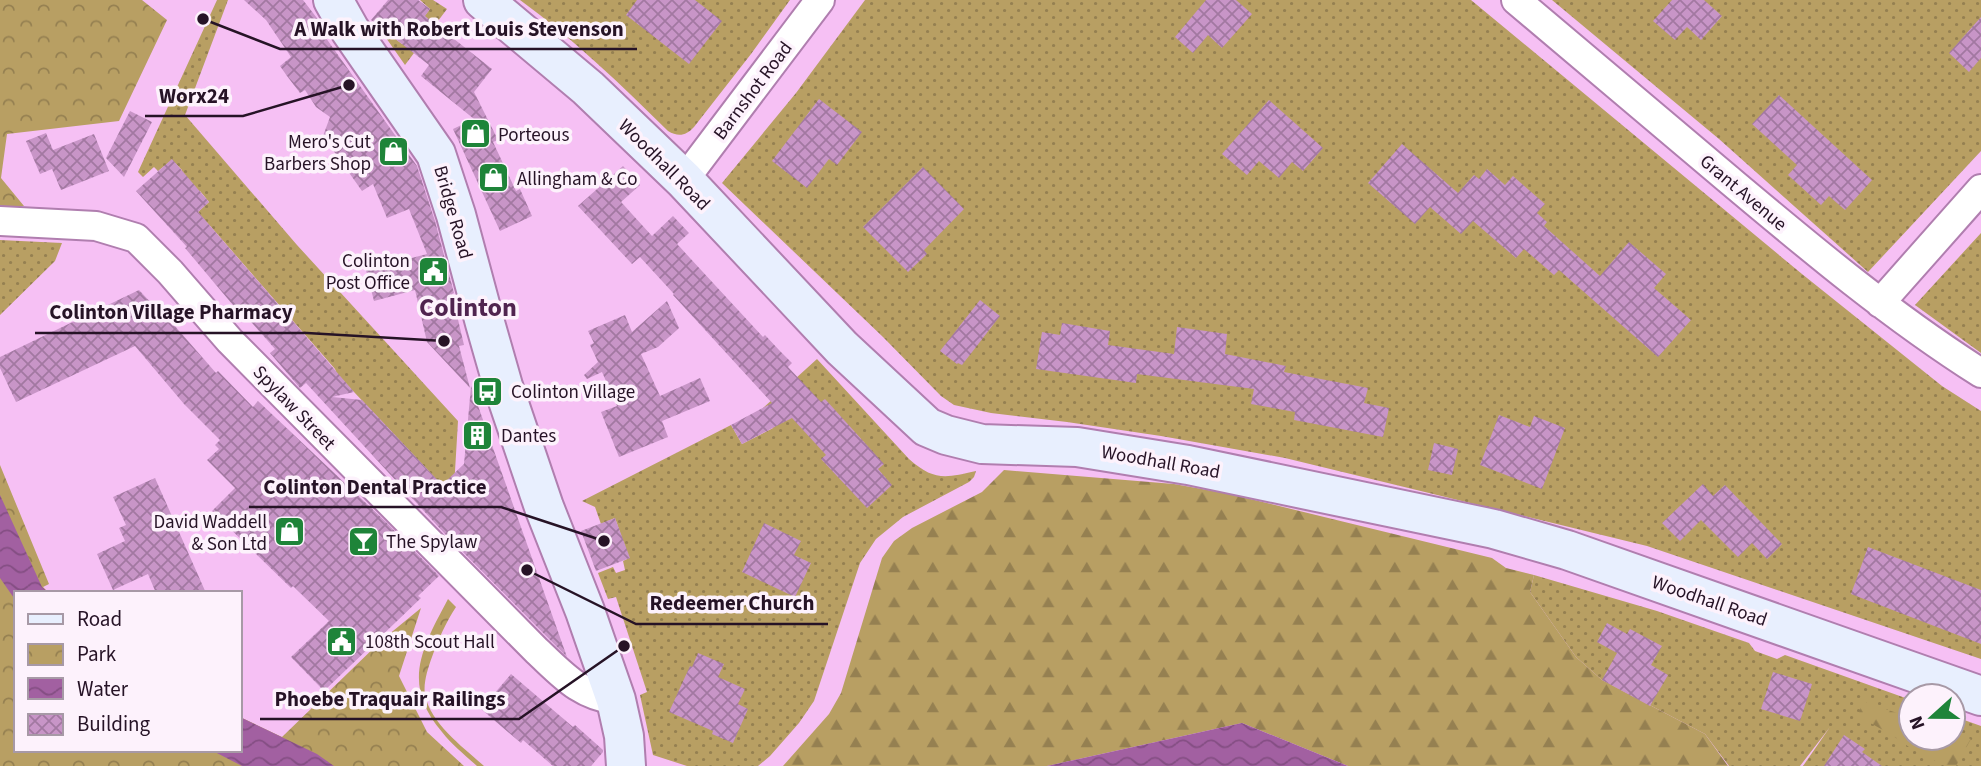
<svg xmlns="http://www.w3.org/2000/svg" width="1981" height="766" viewBox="0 0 1981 766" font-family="'Source Sans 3',sans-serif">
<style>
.grass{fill:url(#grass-dots)}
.forest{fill:url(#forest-firs)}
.park{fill:url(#park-crowns)}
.water{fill:url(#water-waves)}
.building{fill:url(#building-cross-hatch)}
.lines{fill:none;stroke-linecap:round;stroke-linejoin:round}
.street-casing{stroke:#b07eaf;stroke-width:32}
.secondary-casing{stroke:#b07eaf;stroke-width:42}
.street{stroke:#fff;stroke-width:28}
.secondary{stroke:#e8effe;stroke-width:38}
.labels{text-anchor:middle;stroke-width:7;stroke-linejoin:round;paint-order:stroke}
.street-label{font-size:19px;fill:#261326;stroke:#fdf2fc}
.poi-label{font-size:19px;fill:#261326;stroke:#fdf2fc;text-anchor:start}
.district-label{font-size:26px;font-weight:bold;fill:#50244f;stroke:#fdf2fc}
.leader{fill:none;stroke:#261326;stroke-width:2.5}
.callout-dot{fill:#261326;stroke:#fdf2fc;stroke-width:2.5}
.callout-label{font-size:21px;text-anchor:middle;font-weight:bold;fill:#261326;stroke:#fdf2fc;stroke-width:7;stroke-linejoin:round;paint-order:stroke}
</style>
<defs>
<pattern id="grass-dots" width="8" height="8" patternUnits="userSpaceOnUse" patternTransform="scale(1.75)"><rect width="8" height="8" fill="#b89f63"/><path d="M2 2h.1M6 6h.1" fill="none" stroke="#958051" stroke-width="1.8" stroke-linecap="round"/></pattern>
<pattern id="forest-firs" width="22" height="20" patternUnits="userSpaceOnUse" patternTransform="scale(1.75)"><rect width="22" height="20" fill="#b89f63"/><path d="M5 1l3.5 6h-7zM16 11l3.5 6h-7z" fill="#958051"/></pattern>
<pattern id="park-crowns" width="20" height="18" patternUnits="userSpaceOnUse" patternTransform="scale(1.75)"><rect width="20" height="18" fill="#b89f63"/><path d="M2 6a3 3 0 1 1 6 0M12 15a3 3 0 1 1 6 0" fill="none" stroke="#958051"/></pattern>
<pattern id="water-waves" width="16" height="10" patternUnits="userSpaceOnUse" patternTransform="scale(1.75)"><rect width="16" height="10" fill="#a260a1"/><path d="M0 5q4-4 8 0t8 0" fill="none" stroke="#844e83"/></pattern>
<pattern id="building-cross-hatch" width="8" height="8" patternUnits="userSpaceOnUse" patternTransform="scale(1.75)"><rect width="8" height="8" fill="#c895c7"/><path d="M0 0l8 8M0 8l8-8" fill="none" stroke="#a278a1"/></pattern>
</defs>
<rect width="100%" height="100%" fill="#f6c0f4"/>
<!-- grass -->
<path class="grass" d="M217,0H228L185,115L297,245L458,421L454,488L442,485L337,374L335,369L198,212L209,202L200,191L190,199L173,179L182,170L172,160L158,171L154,167L143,177L138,172Z
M420,0H433L447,9L405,65L377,25L402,44L430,9Z
M520,0H790L751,54L694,127C686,136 678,137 668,131C621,85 574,39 520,0Z
M865,0H1471L1802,274L1942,386L1981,411V659L1647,546L1285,458L1161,436L1067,422L991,413L954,405L941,396L883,337L722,183L796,93Z
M1552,0H1981V151L1868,272L1719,139Z
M1981,233V353L1915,305Z
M0,240L62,243L55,261L0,315Z
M817,359L909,459C934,481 945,478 976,471L974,477L969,482L903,517L876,539L860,563L814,701L799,723L770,756L758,766H687L653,755L640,695L647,692L616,597L608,599L598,573L613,567L616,573L625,570L623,561L629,558L615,518L601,524L595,507L582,501L731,425L742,444L773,428L763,408Z
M1534,575L1657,611L1749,643L1755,651L1777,659L1785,655L1911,700V738H1953V716L1981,726V766H1803L1830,727L1800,766H1729L1705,734L1602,680L1576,657L1530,592Z"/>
<!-- forest -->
<path class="forest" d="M1004,470L1174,484L1230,494L1492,558L1506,568L1534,575L1530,592L1576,657L1602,680L1705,734L1728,766H1348L1242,723L1047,766H783L829,714L841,693L882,558L894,541L912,528L982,492Z
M1863,701L1911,718V738H1953V733L1971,739L1956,766H1945L1912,749L1890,734L1858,716Z"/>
<!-- park -->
<path class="park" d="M0,0H142L167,20L119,121L7,134L1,178L24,206L0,208Z
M0,465L49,584L43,587L49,593H16V750H240V717L282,737L382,640L421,608L399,676L427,732L464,766H0Z
M448,599L456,607C446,622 438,640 432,657C428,668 423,683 425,695C431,724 463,747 484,766H477C465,755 452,745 442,732C401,684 422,648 448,599Z"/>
<!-- water -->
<path class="water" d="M0,495L42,587L49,593H16V601L0,578Z
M240,717L317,754L334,766H242L211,750H240Z
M1242,723L1348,766H1047Z"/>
<!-- building -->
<path class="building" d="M244,0H303L320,22L316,24L417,166L435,221L454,293L452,294L464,345L459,346L470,388L427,342L415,290L374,301L366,270L427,254L409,209L387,218L373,184L362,191L323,136L330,117L316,107L305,90L300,93L287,76L280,66L291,57L266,20Z
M388,0H418L430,9L425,16L492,69L474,92L498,140L493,142L516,191L520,189L532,216L500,231L453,129L474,119L421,76L429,65L371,20Z
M637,0H695L722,21L689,64L626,15Z
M1206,0H1236L1252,14L1222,48L1208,35L1193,53L1175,37Z
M1672,0H1704L1722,16L1701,40L1687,27L1675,40L1653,21Z
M1981,17V58L1969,72L1949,53Z
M1779,95L1872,180L1845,210L1829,196L1821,205L1788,175L1797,165L1752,124Z
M819,99L862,132L837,165L829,159L807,188L772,161Z
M1269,100L1323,148L1303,171L1292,162L1279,178L1259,161L1247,175L1222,154Z
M130,111L152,122L124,177L106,158Z
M46,133L53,150L94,134L109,171L61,190L52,169L40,174L26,141Z
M1402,144L1458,193L1474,175L1479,179L1487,169L1505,185L1513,176L1545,204L1537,213L1547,222L1544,226L1600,276L1629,242L1666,274L1654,288L1691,320L1658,357L1559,270L1554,275L1524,249L1516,258L1473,221L1461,234L1430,207L1415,224L1368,183Z
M172,159L209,202L198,212L354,392L332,397L362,400L442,485L464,464L471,386L567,657L445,534L306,383L300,388L270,353L275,349L245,315L243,317L185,248L187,247L136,191Z
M623,166L640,185L621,202L652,236L673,216L689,233L677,244L763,337L765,335L779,350L792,363L788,367L821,402L825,399L884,464L878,469L892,485L867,508L821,459L826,455L792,418L742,444L731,425L772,403L673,295L674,294L640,257L632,264L578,206Z
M923,167L964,209L924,250L927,254L908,272L863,227Z
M139,290L173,326L174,325L216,373L218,371L253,407L258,401L385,521L439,576L418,596L421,598L324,691L291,657L329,621L293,586L291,588L212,511L235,488L207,460L219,449L215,445L220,440L184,404L135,346L16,402L0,368V357Z
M980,300L1000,316L962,365L958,363L957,364L940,351Z
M667,301L679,328L658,347L641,354L660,396L700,378L710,401L662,421L668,437L619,457L601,412L617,406L602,372L587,379L584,375L598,362L590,345L594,343L588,331L625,315L632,332Z
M1062,323L1110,331L1108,345L1174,354L1177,327L1227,334L1225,354L1286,366L1284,372L1368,388L1364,403L1389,408L1383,437L1294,420L1295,412L1251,404L1254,389L1137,374L1136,383L1036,369L1042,332L1060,335Z
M1499,415L1530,427L1534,416L1565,428L1542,489L1480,465Z
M1434,443L1458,449L1452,475L1428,470Z
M155,478L179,532L206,593H156L148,574L113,590L97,554L125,541L119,528L126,525L113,497Z
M1703,484L1713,496L1725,485L1782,544L1767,559L1752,543L1738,557L1701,520L1680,541L1662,523Z
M615,518L630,558L596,571L581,531Z
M764,523L801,541L794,555L811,563L795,597L742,572Z
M1868,547L1981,590V644L1851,594Z
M1607,623L1627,634L1630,629L1662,646L1651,665L1668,675L1650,706L1602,680L1617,653L1597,642Z
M698,653L724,664L718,677L745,689L738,704L748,709L733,743L712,734L713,731L669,712L690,666L692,667Z
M1773,672L1812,684L1800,721L1761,709Z
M511,674L573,727L575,725L603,750V752L591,766H553L523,740L521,743L481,709Z
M1844,735L1865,749L1862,752L1882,766H1824Z"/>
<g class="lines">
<defs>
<path id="street" d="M1516,0C1587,60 1657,119 1728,179C1809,247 1891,316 1981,373
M684,180L820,0
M0,221L96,226L136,238L170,272L230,341L537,651C563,675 579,695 616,700
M1880,303L1981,189"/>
<path id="secondary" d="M333,0L350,30L436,154L456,215L485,323L503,386L544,507L585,611L616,700L624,736L626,766
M483,0L588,88L684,180L842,348L927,427L946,435L982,444L1077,447L1188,465L1494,529L1567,550L1981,696"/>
</defs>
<!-- street casing -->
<use href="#street" class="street-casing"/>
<!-- secondary casing -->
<use href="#secondary" class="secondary-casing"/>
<!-- street -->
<use href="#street" class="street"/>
<!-- secondary -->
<use href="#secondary" class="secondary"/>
</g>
<!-- icons -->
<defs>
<symbol id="shop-square" viewBox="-11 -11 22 22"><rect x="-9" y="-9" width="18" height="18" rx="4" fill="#1e8439" stroke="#fdf2fc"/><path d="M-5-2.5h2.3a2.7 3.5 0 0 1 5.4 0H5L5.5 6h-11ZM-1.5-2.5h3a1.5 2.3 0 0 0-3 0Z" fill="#fff"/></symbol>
<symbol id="civic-square" viewBox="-11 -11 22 22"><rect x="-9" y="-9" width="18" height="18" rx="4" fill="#1e8439" stroke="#fdf2fc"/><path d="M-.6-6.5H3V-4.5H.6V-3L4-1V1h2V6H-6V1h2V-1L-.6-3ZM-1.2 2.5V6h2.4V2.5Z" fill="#fff"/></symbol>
<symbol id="bus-square" viewBox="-11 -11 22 22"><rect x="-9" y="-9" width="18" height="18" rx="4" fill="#1e8439" stroke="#fdf2fc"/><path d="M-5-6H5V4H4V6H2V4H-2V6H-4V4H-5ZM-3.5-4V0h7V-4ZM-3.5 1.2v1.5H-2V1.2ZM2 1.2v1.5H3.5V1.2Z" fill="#fff"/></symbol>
<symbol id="building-square" viewBox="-11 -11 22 22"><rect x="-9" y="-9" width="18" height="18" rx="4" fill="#1e8439" stroke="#fdf2fc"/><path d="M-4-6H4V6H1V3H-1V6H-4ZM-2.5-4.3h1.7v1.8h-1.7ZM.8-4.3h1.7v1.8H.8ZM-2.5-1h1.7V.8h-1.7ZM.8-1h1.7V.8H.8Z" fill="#fff"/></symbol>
<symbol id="bar-square" viewBox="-11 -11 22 22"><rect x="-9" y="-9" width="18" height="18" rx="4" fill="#1e8439" stroke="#fdf2fc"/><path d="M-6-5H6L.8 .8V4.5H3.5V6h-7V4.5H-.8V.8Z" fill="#fff"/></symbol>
</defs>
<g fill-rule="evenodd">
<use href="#shop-square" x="458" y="116" width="35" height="35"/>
<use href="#shop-square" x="376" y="134" width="35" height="35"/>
<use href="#shop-square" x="476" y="160" width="35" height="35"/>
<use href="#civic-square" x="416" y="254" width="35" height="35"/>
<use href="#bus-square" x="470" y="374" width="35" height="35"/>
<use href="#building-square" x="460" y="418" width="35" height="35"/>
<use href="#shop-square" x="272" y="514" width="35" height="35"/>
<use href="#bar-square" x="346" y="524" width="35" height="35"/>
<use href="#civic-square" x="324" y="624" width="35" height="35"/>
</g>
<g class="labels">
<!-- street labels -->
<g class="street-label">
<text transform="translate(752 90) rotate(-53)" y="7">Barnshot Road</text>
<text transform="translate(665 164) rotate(45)" y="7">Woodhall Road</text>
<text transform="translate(1744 192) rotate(40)" y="7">Grant Avenue</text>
<text transform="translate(454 212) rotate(74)" y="7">Bridge Road</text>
<text transform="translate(295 407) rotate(46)" y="7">Spylaw Street</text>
<text transform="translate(1161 461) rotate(10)" y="7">Woodhall Road</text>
<text transform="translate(1710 600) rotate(19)" y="7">Woodhall Road</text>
</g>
<!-- poi labels -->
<g class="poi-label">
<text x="498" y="141">Porteous</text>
<text x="371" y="148" text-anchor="end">Mero's Cut<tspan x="371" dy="22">Barbers Shop</tspan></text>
<text x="517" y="185">Allingham &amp; Co</text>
<text x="410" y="267" text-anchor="end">Colinton<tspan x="410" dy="22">Post Office</tspan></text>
<text x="511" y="398">Colinton Village</text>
<text x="501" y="442">Dantes</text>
<text x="267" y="528" text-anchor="end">David Waddell<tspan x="267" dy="22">&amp; Son Ltd</tspan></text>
<text x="386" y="548">The Spylaw</text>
<text x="365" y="648">108th Scout Hall</text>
</g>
<!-- district labels -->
<g class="district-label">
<text x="468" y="316">Colinton</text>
</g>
</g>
<!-- callouts -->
<path class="leader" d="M203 19L280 49H637M349 85L243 116H145M444 341L307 333H35M604 541L501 507H249M527 570L636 624H828M624 646L519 719H260"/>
<g class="callout-dot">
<circle cx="203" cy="19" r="7"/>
<circle cx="349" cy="85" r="7"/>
<circle cx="444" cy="341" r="7"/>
<circle cx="604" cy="541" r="7"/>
<circle cx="527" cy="570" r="7"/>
<circle cx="624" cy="646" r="7"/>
</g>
<g class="callout-label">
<text x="459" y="36">A Walk with Robert Louis Stevenson</text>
<text x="194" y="103">Worx24</text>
<text x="171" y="319">Colinton Village Pharmacy</text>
<text x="375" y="494">Colinton Dental Practice</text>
<text x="732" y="610">Redeemer Church</text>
<text x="390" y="706">Phoebe Traquair Railings</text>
</g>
<!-- legend -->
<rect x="14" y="591" width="228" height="161" fill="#fdf2fc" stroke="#a799a6" stroke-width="2"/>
<rect x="28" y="614" width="35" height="10" fill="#e8effe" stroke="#a799a6" stroke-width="2"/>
<text x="77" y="626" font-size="21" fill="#261326">Road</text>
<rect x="28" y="644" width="35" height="21" fill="url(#park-crowns)" stroke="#a799a6" stroke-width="2"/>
<text x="77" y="661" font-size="21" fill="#261326">Park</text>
<rect x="28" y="678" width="35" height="21" fill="url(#water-waves)" stroke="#a799a6" stroke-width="2"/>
<text x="77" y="696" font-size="21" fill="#261326">Water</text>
<rect x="28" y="714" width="35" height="21" fill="url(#building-cross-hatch)" stroke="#a799a6" stroke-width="2"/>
<text x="77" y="731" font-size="21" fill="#261326">Building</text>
<!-- north arrow -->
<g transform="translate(1932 717) rotate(249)"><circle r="33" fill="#fdf2fc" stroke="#a799a6" stroke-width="2"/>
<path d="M0-5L12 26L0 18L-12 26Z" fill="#1e8439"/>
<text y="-10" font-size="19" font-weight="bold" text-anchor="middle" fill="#261326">N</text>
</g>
</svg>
